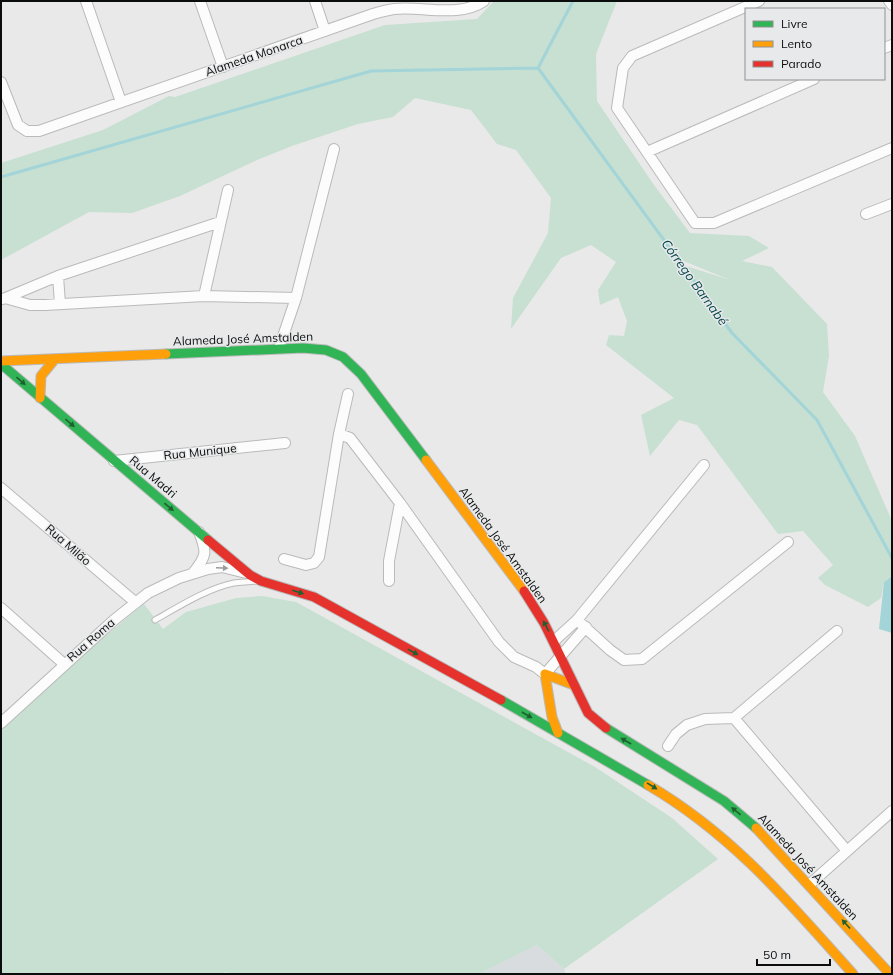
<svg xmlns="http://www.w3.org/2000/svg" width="893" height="975" viewBox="0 0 893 975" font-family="Mulish,sans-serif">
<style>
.built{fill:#d8dcdf}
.green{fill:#c7e0d2;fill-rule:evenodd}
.water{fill:#a3d4d7}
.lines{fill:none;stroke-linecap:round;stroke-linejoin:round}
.stream{stroke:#a3d4d7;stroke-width:3}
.lane-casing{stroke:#bababa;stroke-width:7}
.street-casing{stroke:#bababa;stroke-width:12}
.fast-casing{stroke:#bababa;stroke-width:11}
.slow-casing{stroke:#bababa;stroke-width:11}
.jam-casing{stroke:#bababa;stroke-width:11}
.lane{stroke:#fcfcfc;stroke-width:5}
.street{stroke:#fcfcfc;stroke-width:10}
.fast{stroke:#30b455;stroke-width:9}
.slow{stroke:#ff9f0a;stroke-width:9}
.jam{stroke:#e5322d;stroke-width:9}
.oneway{fill:#1e6030}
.oneway2{fill:#9c9c9c}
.labels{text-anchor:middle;stroke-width:3;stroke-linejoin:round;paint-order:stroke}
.street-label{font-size:12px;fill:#0b0c0c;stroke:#e8e9ea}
.water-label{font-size:13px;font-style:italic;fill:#05484b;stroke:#e8e9ea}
</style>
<rect width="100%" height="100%" fill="#e9e9e9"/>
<!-- built -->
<path class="built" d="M537,945L564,969L566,974H479Z"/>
<!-- green -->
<path class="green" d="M494,1H617L596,54L597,101L654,185L690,233L749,236L769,248L742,261L772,267L827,324L829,356L823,392L855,436L892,521V576L884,582L881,598L868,607L825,585L818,578L833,565L803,531L778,534L697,425L679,420L650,456L641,415L674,398L606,345L609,335L624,336L627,321L618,297L600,305L598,290L616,262L591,245L561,258L511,329L513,298L548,233L551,198L516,150L497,144L471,110L415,98L393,117L358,124L292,146L257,160L180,196L132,213L89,212L1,260V163L103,130L169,96L175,97L385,25L477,19ZM669,256V255L730,280L686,266Z
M262,596L296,602L595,767L672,818L718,859L564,969L537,945L479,974H232L225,972L224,974H1V731L93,646L144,604L163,629L186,612L236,598Z"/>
<!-- water -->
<path class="water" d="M892,576V633L879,629L884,582Z"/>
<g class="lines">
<!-- stream -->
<path class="stream" d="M573,1L538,68L732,333L817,420L892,558
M1,177L371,71L538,68"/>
<defs>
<path id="lane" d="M155,620C178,607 208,588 234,583C241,582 249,582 256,581"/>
<path id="street" d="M86,1L121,102
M200,1L223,67
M315,1L325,31
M759,1L632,56L623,68L617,108L695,223H714L892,148
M889,1L892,5
M884,48L892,45
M1,82L18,125L27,131H39L373,14C380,12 387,10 394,9C423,6 459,18 484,1
M647,152L814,79
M866,214L892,204
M58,276L60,304
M204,296L228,190
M5,298L30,305H45L204,296L296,298
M3,299L58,276L220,222
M279,348L296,298L334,149
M339,434L350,438L400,503L499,642L514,657L536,667L545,674L586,627
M114,461L285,443
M1,488L135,602
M284,559L306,565L314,563L319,557L339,434L348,394
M193,573C207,556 207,552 199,532
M389,581V561L400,503
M1,608L64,664
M577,620L610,650L624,660L642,659L788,542
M554,641L577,620L704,465
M734,718L847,851
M1,723L114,620L148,593L179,578L208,569L222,567L246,573
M668,746L676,734L687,725L705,719L734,718L837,631
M810,884L892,811"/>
<path id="fast" d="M166,354L303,348L326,350L343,357L361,374L426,460
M1,364L208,540
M501,700L648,785
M606,728L724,801L756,828"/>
<path id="slow" d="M1,361L166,354
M40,398L41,376L55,359
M426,460L524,591
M558,733L552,717L545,674L574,685
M648,785C732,834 789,902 853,974
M756,828L890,974"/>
<path id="jam" d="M208,540L250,575L261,581L314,597L501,700
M524,591L544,623L588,713L606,728"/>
</defs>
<!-- lane casing -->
<use href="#lane" class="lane-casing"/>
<!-- street casing -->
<use href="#street" class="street-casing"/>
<!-- fast casing -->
<use href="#fast" class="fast-casing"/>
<!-- slow casing -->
<use href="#slow" class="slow-casing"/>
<!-- jam casing -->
<use href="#jam" class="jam-casing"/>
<!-- lane -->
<use href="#lane" class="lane"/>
<!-- street -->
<use href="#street" class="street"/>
<!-- fast -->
<use href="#fast" class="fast"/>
<!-- slow -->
<use href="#slow" class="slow"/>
<!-- jam -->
<use href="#jam" class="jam"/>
</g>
<!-- one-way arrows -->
<defs><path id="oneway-solid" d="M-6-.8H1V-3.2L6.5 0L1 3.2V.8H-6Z"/></defs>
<g class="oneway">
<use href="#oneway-solid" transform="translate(21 381) rotate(41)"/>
<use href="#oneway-solid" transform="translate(70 423) rotate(40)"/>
<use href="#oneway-solid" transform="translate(169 507) rotate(40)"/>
<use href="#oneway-solid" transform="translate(298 592) rotate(17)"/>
<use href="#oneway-solid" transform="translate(546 626) rotate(-118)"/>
<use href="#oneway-solid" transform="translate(413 652) rotate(29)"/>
<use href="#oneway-solid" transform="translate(527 715) rotate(30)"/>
<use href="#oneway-solid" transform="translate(626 741) rotate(-150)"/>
<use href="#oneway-solid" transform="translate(652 786) rotate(32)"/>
<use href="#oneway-solid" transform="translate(736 811) rotate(-141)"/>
<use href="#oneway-solid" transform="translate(846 924) rotate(-132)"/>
</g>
<use class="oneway2" href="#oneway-solid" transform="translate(222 568) rotate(2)"/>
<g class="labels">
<!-- street labels -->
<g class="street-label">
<text transform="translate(254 56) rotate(-19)" y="4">Alameda Monarca</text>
<text transform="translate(243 339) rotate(-2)" y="4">Alameda José Amstalden</text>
<text transform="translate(200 452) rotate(-6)" y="4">Rua Munique</text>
<text transform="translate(153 477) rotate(40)" y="4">Rua Madri</text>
<text transform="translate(68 545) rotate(41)" y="4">Rua Milão</text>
<text transform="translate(503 545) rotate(54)" y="4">Alameda José Amstalden</text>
<text transform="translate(91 640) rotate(-41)" y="4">Rua Roma</text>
<text transform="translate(808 867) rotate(47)" y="4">Alameda José Amstalden</text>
</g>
<!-- water labels -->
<g class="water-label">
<text transform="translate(695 282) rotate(54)" y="5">Córrego Barnabé</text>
</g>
</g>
<!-- border -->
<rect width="893" height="975" fill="none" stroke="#0b0c0c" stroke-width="4"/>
<!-- legend -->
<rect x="745" y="8" width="140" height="72" fill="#e8e9ea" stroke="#909191"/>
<rect x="753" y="21" width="20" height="6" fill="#30b455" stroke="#909191"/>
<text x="781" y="28" font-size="12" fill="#0b0c0c">Livre</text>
<rect x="753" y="41" width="20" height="6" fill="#ff9f0a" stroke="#909191"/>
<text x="781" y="48" font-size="12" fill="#0b0c0c">Lento</text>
<rect x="753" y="61" width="20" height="6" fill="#e5322d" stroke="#909191"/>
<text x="781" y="68" font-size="12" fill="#0b0c0c">Parado</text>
<!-- scale -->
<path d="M757 959v6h73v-6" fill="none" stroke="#0b0c0c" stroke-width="2"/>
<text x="763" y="959" font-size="12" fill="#0b0c0c" stroke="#e8e9ea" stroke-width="3" paint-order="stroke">50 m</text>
</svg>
